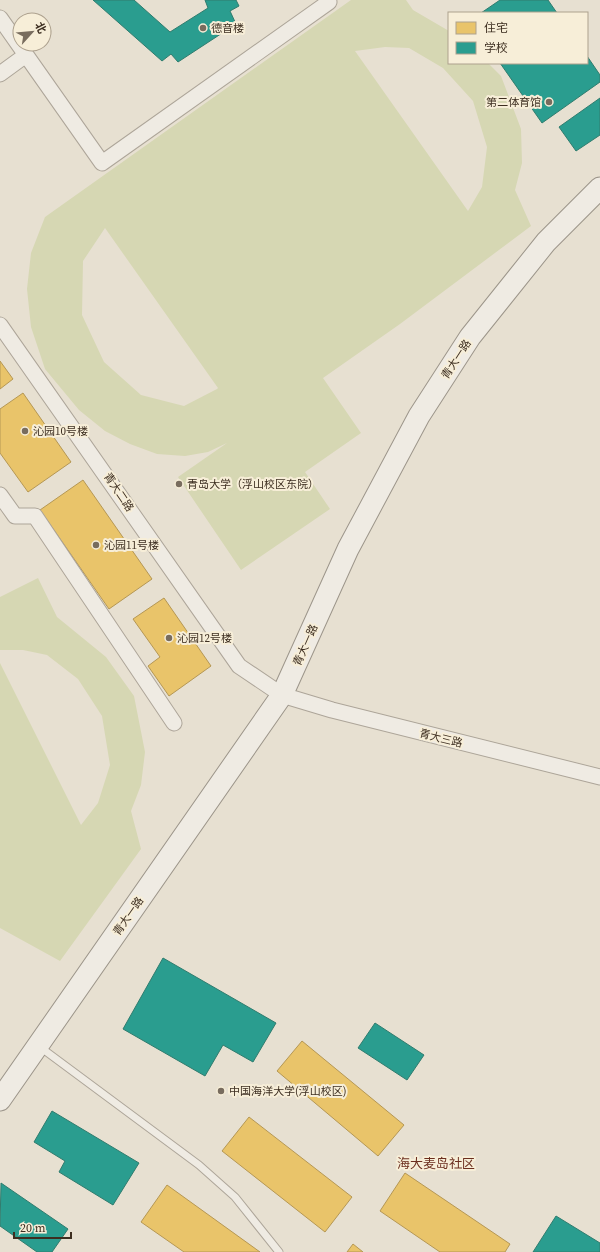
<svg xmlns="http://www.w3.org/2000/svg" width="600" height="1252" viewBox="0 0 600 1252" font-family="'Source Serif 4','Noto Sans SC',serif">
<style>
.green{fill:#d6d7b3;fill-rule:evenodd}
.homes{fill:#e9c46a;stroke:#b59754}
.schools{fill:#2a9d8f;stroke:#307c6e}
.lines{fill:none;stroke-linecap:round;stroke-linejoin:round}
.lane-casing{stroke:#ada599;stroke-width:9}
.street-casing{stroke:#ada599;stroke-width:17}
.secondary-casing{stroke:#9c958a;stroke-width:23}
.lane{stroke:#efebe3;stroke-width:7}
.street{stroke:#efebe3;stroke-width:15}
.secondary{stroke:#efebe3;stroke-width:21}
.poi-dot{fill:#786c5e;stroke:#f7eed8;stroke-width:1.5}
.labels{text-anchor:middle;stroke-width:4;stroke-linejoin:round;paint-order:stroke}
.poi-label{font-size:11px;fill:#3d2e20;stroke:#f7eed8;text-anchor:start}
.street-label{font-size:11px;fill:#3d2e20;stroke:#f7eed8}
.quarter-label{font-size:13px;fill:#6b2e1e;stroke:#f7eed8}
</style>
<rect width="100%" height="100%" fill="#e7e0d1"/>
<!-- green -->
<path class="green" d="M351,0H406L413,10L449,31V63H488L501,76L521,129L522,163L515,190L531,226L400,324L323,378L361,433L305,472L330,509L241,570L178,477L227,443L208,452L185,456L157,454L130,444L105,431L79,410L45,369L31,327L27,289L31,253L45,217ZM385,47L409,48L443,68L473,101L487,147L482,187L468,211L355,51ZM105,228L218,388L217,389L184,406L141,395L104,362L82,315L83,261Z
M38,578L57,617L106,657L134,696L145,752L141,785L131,811L141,849L60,961L0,928V663L81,825L98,803L110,765L102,716L78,679L47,655L23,650H0V597Z"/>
<!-- homes -->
<path class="homes" d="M0,361L13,379L0,389Z
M23,393L71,462L28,492L0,453V409Z
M83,480L152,579L109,609L40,510Z
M164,598L211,666L169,696L148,666L160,657L133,619Z
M302,1041L404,1125L378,1156L277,1071Z
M249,1117L352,1197L325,1232L222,1151Z
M405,1173L510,1244L505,1252H440L380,1211Z
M167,1185L260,1252H184L141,1222Z
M353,1244L363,1252H347Z"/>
<!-- schools -->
<path class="schools" d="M93,0H134L170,32L208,8L205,0H236L239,6L230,11L236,24L178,62L171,54L162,61Z
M500,0H548L557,13H481Z
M587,56L600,75V82L542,123L500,63H587Z
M600,98V135L576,151L559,127Z
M163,958L276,1023L253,1062L223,1045L205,1076L123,1029Z
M375,1023L424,1055L407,1080L358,1048Z
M52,1111L139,1163L113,1205L59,1172L65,1161L34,1142Z
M1,1183L68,1229L52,1252H37L0,1226Z
M556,1216L600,1243V1252H533Z"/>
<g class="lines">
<defs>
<path id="lane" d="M40,1047L199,1165L235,1197L279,1252"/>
<path id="street" d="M0,18L26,55
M0,74L26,55L102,163L329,2L328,0
M0,325L239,666L282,695L332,710L600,777
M0,495L15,516H35L174,723"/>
<path id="secondary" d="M0,1100L282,695L348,549L419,416L470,337L546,242L600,188"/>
</defs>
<!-- lane casing -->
<use href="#lane" class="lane-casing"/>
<!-- street casing -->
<use href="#street" class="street-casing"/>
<!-- secondary casing -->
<use href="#secondary" class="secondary-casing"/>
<!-- lane -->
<use href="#lane" class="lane"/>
<!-- street -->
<use href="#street" class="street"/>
<!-- secondary -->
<use href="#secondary" class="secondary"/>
</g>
<!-- markers -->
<g class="poi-dot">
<circle cx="203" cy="28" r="4"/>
<circle cx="549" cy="102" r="4"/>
<circle cx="25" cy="431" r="4"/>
<circle cx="179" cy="484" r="4"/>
<circle cx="96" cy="545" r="4"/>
<circle cx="169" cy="638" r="4"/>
<circle cx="221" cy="1091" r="4"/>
</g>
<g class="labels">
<!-- poi labels -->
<g class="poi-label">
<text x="211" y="32">德音楼</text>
<text x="541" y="106" text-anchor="end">第二体育馆</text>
<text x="33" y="435">沁园10号楼</text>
<text x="187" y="488">青岛大学（浮山校区东院）</text>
<text x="104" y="549">沁园11号楼</text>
<text x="177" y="642">沁园12号楼</text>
<text x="229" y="1095">中国海洋大学(浮山校区)</text>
</g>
<!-- street labels -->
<g class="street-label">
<text transform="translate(456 359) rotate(-57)" y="4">青大一路</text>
<text transform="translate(119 492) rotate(56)" y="4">青大二路</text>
<text transform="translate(305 645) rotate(-66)" y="4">青大一路</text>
<text transform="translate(441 738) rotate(14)" y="4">青大三路</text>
<text transform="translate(128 916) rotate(-55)" y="4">青大一路</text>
</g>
<!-- quarter labels -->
<g class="quarter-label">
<text x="436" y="1168">海大麦岛社区</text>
</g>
</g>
<!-- legend -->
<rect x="448" y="12" width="140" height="52" fill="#f7eed8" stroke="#ada18e"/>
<rect x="456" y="22" width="20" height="12" fill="#e9c46a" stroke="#ada18e"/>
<text x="484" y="32" font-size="12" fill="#3d2e20">住宅</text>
<rect x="456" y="42" width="20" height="12" fill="#2a9d8f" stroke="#ada18e"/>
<text x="484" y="52" font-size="12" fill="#3d2e20">学校</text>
<!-- north arrow -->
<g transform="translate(32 32) rotate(63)"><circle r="19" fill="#f7eed8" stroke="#ada18e"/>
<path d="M0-3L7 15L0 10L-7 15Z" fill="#786c5e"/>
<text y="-6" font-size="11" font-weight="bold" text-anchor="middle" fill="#3d2e20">北</text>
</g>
<!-- scale -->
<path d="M14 1232v6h57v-6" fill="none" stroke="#3d2e20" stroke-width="2"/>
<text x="20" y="1232" font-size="12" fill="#3d2e20" stroke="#f7eed8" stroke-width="3" paint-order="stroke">20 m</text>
</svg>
